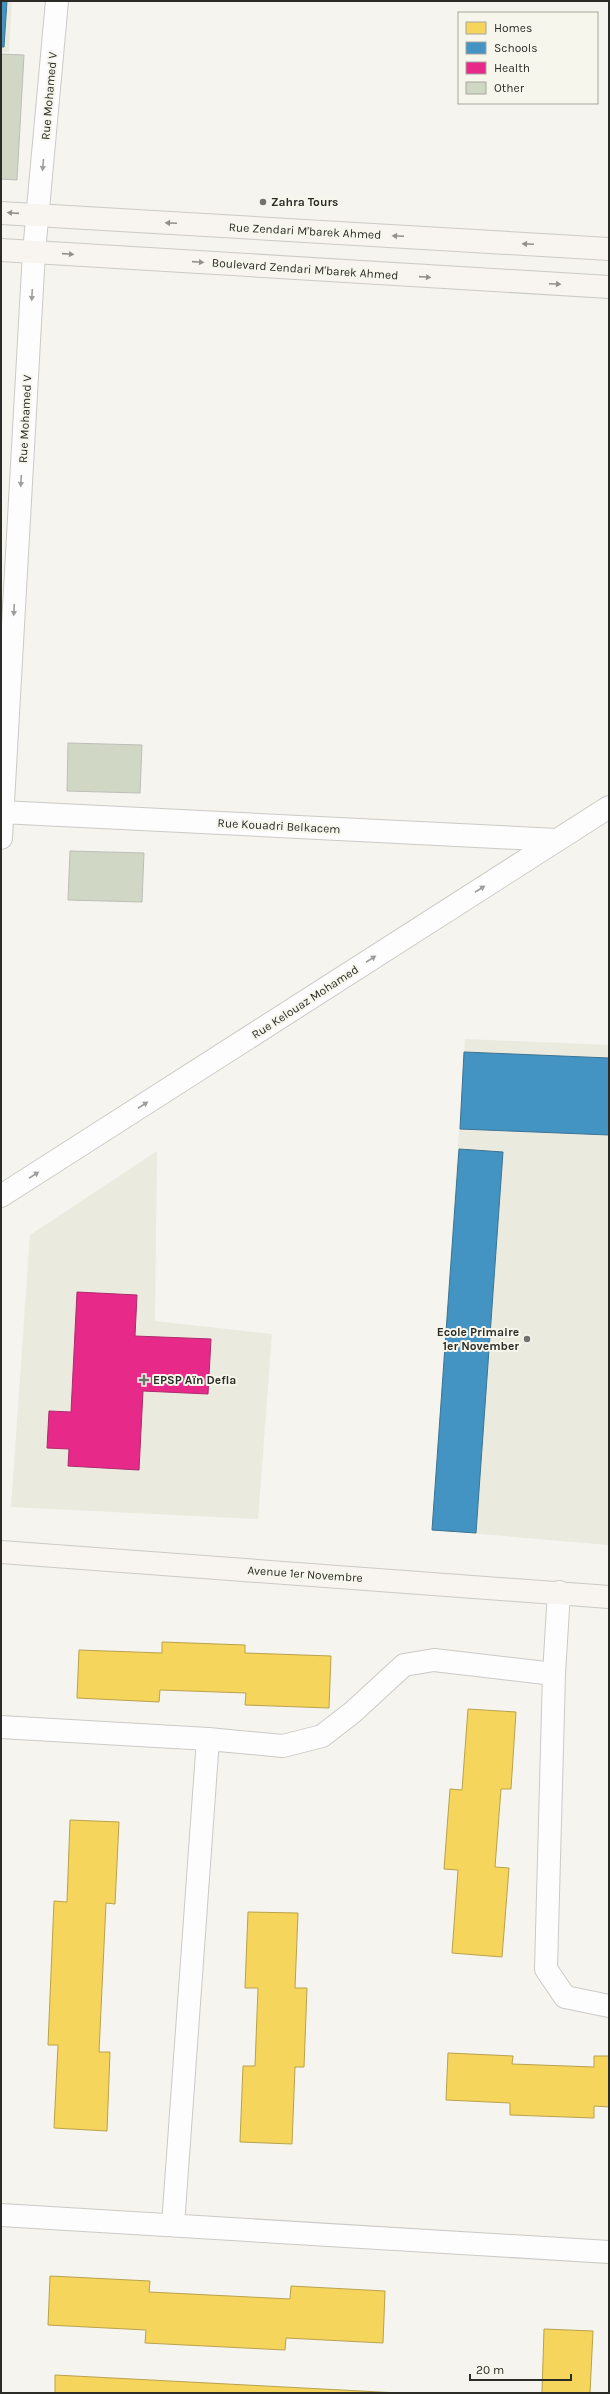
<svg xmlns="http://www.w3.org/2000/svg" width="610" height="2394" viewBox="0 0 610 2394" font-family="Karla,sans-serif">
<style>
.built{fill:#ebeade}
.homes{fill:#f6d55c;stroke:#b9a24c}
.schools{fill:#4393c3;stroke:#3c7494}
.health{fill:#e7298a;stroke:#af2a6c}
.building{fill:#d1d7c5;stroke:#bdbeba}
.lines{fill:none;stroke-linecap:round;stroke-linejoin:round}
.minor-casing{stroke:#cbcac6;stroke-width:24}
.secondary-casing{stroke:#cbcac6;stroke-width:24}
.minor{stroke:#fefdfd;stroke-width:22}
.secondary{stroke:#f8f5f0;stroke-width:22}
.oneway{fill:#9f9e9d}
.oneway2{fill:#92908c}
.poi-dot{fill:#72716d;stroke:#f7f6ed;stroke-width:1.5}
.labels{text-anchor:middle;stroke-width:4;stroke-linejoin:round;paint-order:stroke}
.street-label{font-size:12px;fill:#2b2b27;stroke:#f7f6ed}
.poi-label{font-size:12px;font-weight:bold;fill:#2b2b27;stroke:#f7f6ed;text-anchor:start}
</style>
<rect width="100%" height="100%" fill="#f5f4ef"/>
<!-- built -->
<path class="built" d="M1,1H12L9,52H1Z
M465,1039L609,1045V1545L432,1530Z
M157,1151L155,1321L272,1334L258,1519L11,1507L30,1235Z"/>
<!-- homes -->
<path class="homes" d="M162,1642L245,1645V1653L331,1656L329,1708L245,1705L246,1693L160,1690L159,1702L77,1698L79,1650L162,1653Z
M468,1709L516,1712L511,1789H501L495,1867L509,1868L502,1957L452,1953L458,1870L444,1869L450,1789L462,1790Z
M70,1820L119,1822L115,1904L106,1903L99,2052H110L107,2131L54,2128L58,2045H48L54,1901L67,1902Z
M248,1912L298,1913L295,1988H307L304,2067H295L292,2144L240,2142L243,2066H255L258,1988H245Z
M448,2053L513,2056L512,2064L594,2067V2056H609V2107L594,2106V2118L510,2115V2103L446,2100Z
M50,2276L150,2281L149,2292L290,2299L291,2286L385,2291L383,2343L286,2338L285,2350L145,2343L146,2330L48,2325Z
M544,2329L593,2331L590,2393H542Z
M55,2375L399,2393H55Z"/>
<!-- schools -->
<path class="schools" d="M1,1H7L4,47H1Z
M464,1052L609,1058V1135L460,1129Z
M459,1149L503,1152L476,1533L432,1530Z"/>
<!-- health -->
<path class="health" d="M77,1292L137,1295L135,1336L211,1339L208,1394L143,1391L139,1470L68,1466L69,1449L47,1448L49,1411L71,1412Z"/>
<!-- building -->
<path class="building" d="M1,54L24,55L17,180L1,179Z
M68,743L142,745L140,793L67,791Z
M70,851L144,853L142,902L68,900Z"/>
<g class="lines">
<defs>
<path id="minor" d="M1,812L557,840
M1,838L34,252L57,1
M1,1196L609,807
M559,1592L554,1674L546,1969L565,1997L609,2006
M1,1727L208,1739L283,1746L322,1736L353,1712L404,1665L434,1660L554,1674
M1,2215L609,2252
M173,2225L208,1739"/>
<path id="secondary" d="M1,213L609,249
M1,250L609,287
M1,1552L609,1597"/>
</defs>
<!-- minor casing -->
<use href="#minor" class="minor-casing"/>
<!-- secondary casing -->
<use href="#secondary" class="secondary-casing"/>
<!-- minor -->
<use href="#minor" class="minor"/>
<!-- secondary -->
<use href="#secondary" class="secondary"/>
</g>
<!-- one-way arrows -->
<defs><path id="oneway-solid" d="M-6-.8H1V-3.2L6.5 0L1 3.2V.8H-6Z"/></defs>
<g class="oneway">
<use href="#oneway-solid" transform="translate(43 165) rotate(95)"/>
<use href="#oneway-solid" transform="translate(32 295) rotate(93)"/>
<use href="#oneway-solid" transform="translate(21 481) rotate(93)"/>
<use href="#oneway-solid" transform="translate(14 610) rotate(93)"/>
<use href="#oneway-solid" transform="translate(480 889) rotate(-33)"/>
<use href="#oneway-solid" transform="translate(371 959) rotate(-33)"/>
<use href="#oneway-solid" transform="translate(143 1105) rotate(-33)"/>
<use href="#oneway-solid" transform="translate(34 1175) rotate(-33)"/>
</g>
<g class="oneway2">
<use href="#oneway-solid" transform="translate(13 213) rotate(-176)"/>
<use href="#oneway-solid" transform="translate(171 223) rotate(-177)"/>
<use href="#oneway-solid" transform="translate(398 236) rotate(-177)"/>
<use href="#oneway-solid" transform="translate(528 244) rotate(-177)"/>
<use href="#oneway-solid" transform="translate(68 254) rotate(4)"/>
<use href="#oneway-solid" transform="translate(198 262) rotate(4)"/>
<use href="#oneway-solid" transform="translate(425 277) rotate(4)"/>
<use href="#oneway-solid" transform="translate(555 284) rotate(3)"/>
</g>
<!-- markers -->
<g class="poi-dot">
<circle cx="263" cy="202" r="4"/>
<circle cx="527" cy="1339" r="4"/>
<path d="M142 1374h4v4h4v4h-4v4h-4v-4h-4v-4h4z"/>
</g>
<g class="labels">
<!-- street labels -->
<g class="street-label">
<text transform="translate(49 96) rotate(-85)" y="4">Rue Mohamed V</text>
<text transform="translate(305 231) rotate(3)" y="4">Rue Zendari M'barek Ahmed</text>
<text transform="translate(305 269) rotate(4)" y="4">Boulevard Zendari M'barek Ahmed</text>
<text transform="translate(25 419) rotate(-87)" y="4">Rue Mohamed V</text>
<text transform="translate(279 826) rotate(3)" y="4">Rue Kouadri Belkacem</text>
<text transform="translate(305 1002) rotate(-33)" y="4">Rue Kelouaz Mohamed</text>
<text transform="translate(305 1574) rotate(4)" y="4">Avenue 1er Novembre</text>
</g>
<!-- poi labels -->
<g class="poi-label">
<text x="271" y="206">Zahra Tours</text>
<text x="519" y="1336" text-anchor="end">Ecole Primaire<tspan x="519" dy="14">1er November</tspan></text>
<text x="153" y="1384">EPSP Aïn Defla</text>
</g>
</g>
<!-- border -->
<rect width="610" height="2394" fill="none" stroke="#2b2b27" stroke-width="4"/>
<!-- legend -->
<rect x="458" y="12" width="140" height="92" fill="#f7f6ed" stroke="#a5a59e"/>
<rect x="466" y="22" width="20" height="12" fill="#f6d55c" stroke="#a5a59e"/>
<text x="494" y="32" font-size="12" fill="#2b2b27">Homes</text>
<rect x="466" y="42" width="20" height="12" fill="#4393c3" stroke="#a5a59e"/>
<text x="494" y="52" font-size="12" fill="#2b2b27">Schools</text>
<rect x="466" y="62" width="20" height="12" fill="#e7298a" stroke="#a5a59e"/>
<text x="494" y="72" font-size="12" fill="#2b2b27">Health</text>
<rect x="466" y="82" width="20" height="12" fill="#d1d7c5" stroke="#a5a59e"/>
<text x="494" y="92" font-size="12" fill="#2b2b27">Other</text>
<!-- scale -->
<path d="M470 2374v6h101v-6" fill="none" stroke="#2b2b27" stroke-width="2"/>
<text x="476" y="2374" font-size="12" fill="#2b2b27" stroke="#f7f6ed" stroke-width="3" paint-order="stroke">20 m</text>
</svg>
